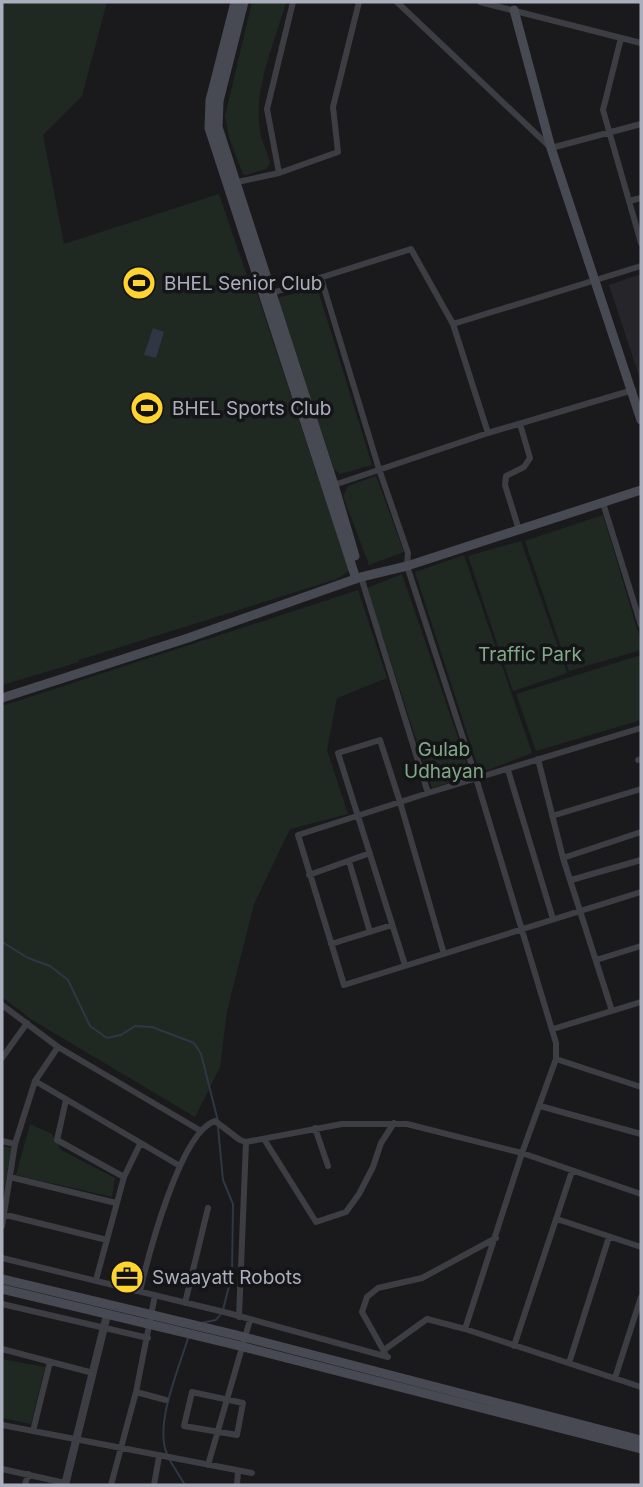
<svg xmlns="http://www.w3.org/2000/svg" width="643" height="1487" viewBox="0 0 643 1487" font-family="Inter,sans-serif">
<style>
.built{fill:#26262a}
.green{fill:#1f2922}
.water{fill:#2e3743}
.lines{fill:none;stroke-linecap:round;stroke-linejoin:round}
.stream{stroke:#2e3743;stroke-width:2}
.minor{stroke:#3d3d44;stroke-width:6}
.tertiary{stroke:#3d3d44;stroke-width:8}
.secondary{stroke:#484a53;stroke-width:9}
.labels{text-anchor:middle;stroke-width:7;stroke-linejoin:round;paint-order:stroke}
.poi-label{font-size:19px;fill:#abafbd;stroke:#151518;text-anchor:start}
.park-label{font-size:19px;fill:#81aa88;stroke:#151518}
</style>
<rect width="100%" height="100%" fill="#1a1a1d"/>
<!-- built -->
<path class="built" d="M641,274V382L609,285Z"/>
<!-- green -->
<path class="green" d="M2,2H107L82,96L43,135L64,244L219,194L247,276L251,275L349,571L337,579L79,660V662L2,685Z
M252,2H286C275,41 253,89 260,131C262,142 267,152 270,163L266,169L246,175L243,174L229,138L225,116Z
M317,287L372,465L340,474L334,469L278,298Z
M376,476L404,552L369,565L343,496L348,486Z
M603,515L641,642V650L569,671L525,541Z
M521,541L567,673L513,691L468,556Z
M464,555L532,753L480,773L415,572Z
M402,574L471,776L432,788L367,588Z
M358,590L387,678L337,698L327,750L348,814L290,829L254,904L227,1011L220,1067L195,1117L34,1021L2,997V706Z
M641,655V720L536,751L516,694Z
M30,1124L52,1134L61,1150L115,1178L112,1197L16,1175Z
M2,1146L12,1148L2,1198Z
M2,1359L45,1367L31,1424L2,1418Z"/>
<!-- water -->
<path class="water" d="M153,328L164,332L156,358L144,355Z"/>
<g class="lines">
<!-- stream -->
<path class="stream" d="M2,942L28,958L50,966L68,980L90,1026L107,1038L121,1035L135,1026L152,1027L194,1043L201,1054L218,1121
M218,1127L223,1180L233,1204L232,1274L223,1310
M201,1323L216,1320L220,1315
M167,1454C154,1424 179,1369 188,1338
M169,1459L185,1485"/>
<!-- minor -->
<path class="minor" d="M397,2L551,148L641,124
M480,2L641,43
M621,38L603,110L641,243
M279,173L267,109L293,2
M233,183L279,173L338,152L333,107L359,2
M629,201L641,198
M321,278L379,469L408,553L407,566L476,778L556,1043V1059L522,1153L465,1329
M269,294L411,249L453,324L488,433
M453,324L641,266
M331,486L488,433L633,390
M603,503L641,625
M519,530L505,485L506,476L524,467L530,458L520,424
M361,577L428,793
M641,728L428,793L298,835L344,985L641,892
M538,759L563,858L612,1011
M638,760L641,759
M508,770L553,919
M552,816L641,789
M563,858L641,832
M349,861L370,932
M309,875L370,853
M571,880L641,860
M331,944L392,925
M596,960L641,946
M405,965L338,753L380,740L400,802L444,954
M2,1005L58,1047L201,1131
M553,1029L641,1002
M2,1058L27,1023
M556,1059L641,1087
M35,1081L180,1166
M66,1100L57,1140L124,1177
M540,1106L641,1134
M315,1128L328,1166
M264,1139L316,1222L346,1212L359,1194L373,1167L381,1143L394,1123
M2,1141L15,1144
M10,1177L116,1203
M2,1214L107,1240
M557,1219L641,1247
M2,1226L15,1144L35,1081L58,1047
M2,1258L228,1313L388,1357
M96,1280L124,1177L140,1144
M140,1291C148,1257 180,1132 215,1121L240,1140L246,1142L342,1124H407L522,1153L641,1194
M185,1303L208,1208
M2,1304L148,1338
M239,1317L246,1142
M514,1346L572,1171
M2,1349L93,1373
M384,1350L427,1319L465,1329L641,1387
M385,1353L362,1312L367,1297L378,1288L422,1278L496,1238
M569,1363L609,1237
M615,1378L641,1297
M136,1392L166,1400
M192,1392L243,1403L237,1435L184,1426Z
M2,1425L252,1473
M33,1431L50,1362
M208,1465L250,1320
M2,1469L65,1483
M25,1485L28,1474
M111,1485L136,1392L155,1295
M154,1485L159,1457
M237,1485L238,1471"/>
<!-- tertiary -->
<path class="tertiary" d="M65,1485L107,1315"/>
<!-- secondary -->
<path class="secondary" d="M235,2L210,100L209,128L356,579
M244,2L219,101L218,127L334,485L355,556
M514,10L551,148L641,420
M2,698L188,638L361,577L407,566L641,490
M2,1279L236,1335L641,1440
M2,1289L232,1344L641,1449"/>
</g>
<!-- icons -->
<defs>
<symbol id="stadium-disc" viewBox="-11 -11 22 22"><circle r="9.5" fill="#ffd330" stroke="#151518"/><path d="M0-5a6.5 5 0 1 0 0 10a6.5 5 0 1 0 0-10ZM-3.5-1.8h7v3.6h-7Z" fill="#111"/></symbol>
<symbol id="office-disc" viewBox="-11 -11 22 22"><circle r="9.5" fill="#ffd330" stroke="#151518"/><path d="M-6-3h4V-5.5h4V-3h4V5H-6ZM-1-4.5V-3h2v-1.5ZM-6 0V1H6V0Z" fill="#111"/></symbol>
</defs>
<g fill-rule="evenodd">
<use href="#stadium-disc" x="120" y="264" width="38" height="38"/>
<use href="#stadium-disc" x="128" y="389" width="38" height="38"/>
<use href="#office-disc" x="108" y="1258" width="38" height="38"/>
</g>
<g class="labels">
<!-- poi labels -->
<g class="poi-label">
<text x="164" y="290">BHEL Senior Club</text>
<text x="172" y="415">BHEL Sports Club</text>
<text x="152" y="1284">Swaayatt Robots</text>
</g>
<!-- park labels -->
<g class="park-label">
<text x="530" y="661">Traffic Park</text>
<text x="444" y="756">Gulab<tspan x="444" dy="22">Udhayan</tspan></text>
</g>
</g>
<!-- border -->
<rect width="643" height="1487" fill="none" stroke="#abafbd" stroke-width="7"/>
</svg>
